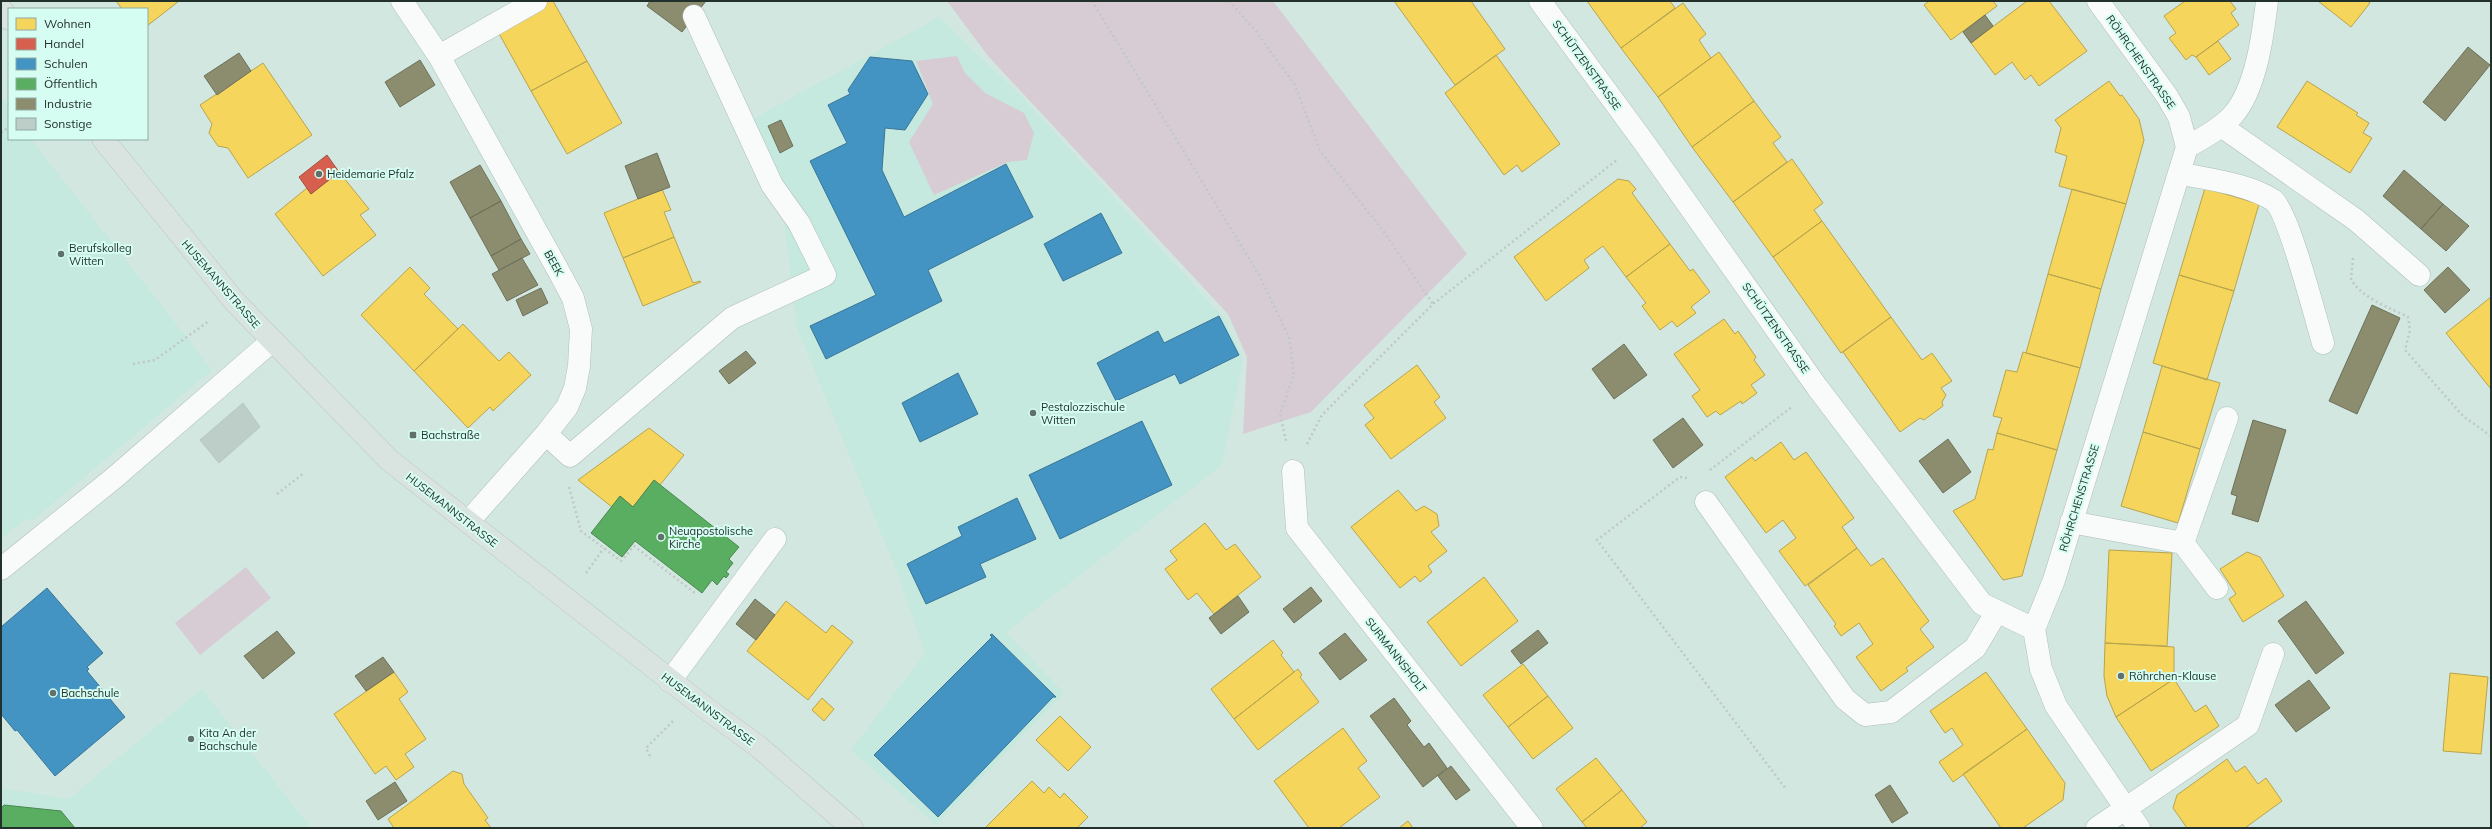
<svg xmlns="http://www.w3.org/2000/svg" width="2492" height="829" viewBox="0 0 2492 829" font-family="Mulish,sans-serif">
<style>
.built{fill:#c5e9de}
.green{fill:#d8ccd4}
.homes{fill:#f6d55c;stroke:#b7a44e}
.shops{fill:#d6604d;stroke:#a05243}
.schools{fill:#4393c3;stroke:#397696}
.public{fill:#5aae61;stroke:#4a8851}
.industry{fill:#8c8c6e;stroke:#6c715a}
.building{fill:#bdcdc8;stroke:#b7c7c2}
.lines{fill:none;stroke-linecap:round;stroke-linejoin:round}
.minor-casing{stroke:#aebeb9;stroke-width:23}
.major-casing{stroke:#bbc5c2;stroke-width:23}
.path{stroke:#c0c8c6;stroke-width:2.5;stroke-dasharray:2 3;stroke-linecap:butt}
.minor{stroke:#f8fbfa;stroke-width:22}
.major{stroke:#d9e3e0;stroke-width:22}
.poi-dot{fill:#60716c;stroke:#d6fdf1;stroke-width:1.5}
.labels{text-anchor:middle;stroke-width:4;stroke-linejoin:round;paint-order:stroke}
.street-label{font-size:11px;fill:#23312d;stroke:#d6fdf1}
.poi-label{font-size:11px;fill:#23312d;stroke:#d6fdf1;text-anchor:start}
</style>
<rect width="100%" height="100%" fill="#d2e7e0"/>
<!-- built -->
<path class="built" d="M939,17L1023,98L1225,319L1243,359L1222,465L1006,632L1064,693L936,825L851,750L925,653L895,567L797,328L779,177L753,119Z
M1,96L9,106V139H31L212,370L32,521L27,518L1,539Z
M202,689L311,828H1V788L68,799Z"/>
<!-- green -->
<path class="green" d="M947,1H1273L1467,254L1311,412L1243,434L1247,357L1228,314L988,56Z
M957,56L965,73L985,93L1024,113L1034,133L1027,160L1008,162L934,195L909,142L933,104L916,61Z
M246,567L271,598L200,655L175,623Z"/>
<!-- homes -->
<path class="homes" d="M116,1H179L147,26V9H122Z
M549,1H553L587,61L531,91L497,30Z
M1394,1H1471L1505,49L1455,85Z
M1587,1H1670L1675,8L1621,48Z
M1929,1H1993L1997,6L1951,40L1924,5Z
M2027,1H2049L2087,51L2039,86L2031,75L2025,80L2012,62L1995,75L1971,43Z
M2185,1H2230L2236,9L2231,13L2239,25L2196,57L2192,55L2186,60L2169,38L2176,33L2164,16Z
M2318,1H2367L2370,3L2351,27Z
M1683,3L1706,34L1699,40L1711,58L1658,97L1621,48Z
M2218,41L2231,59L2209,75L2196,57Z
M1719,52L1754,101L1692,147L1658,97Z
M1496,55L1560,144L1522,172L1517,165L1504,175L1445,93Z
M587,61L622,123L567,154L531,91Z
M263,63L312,135L248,178L228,148L218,146L209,133L212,124L200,105Z
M2109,81L2120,96L2122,95L2139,119L2144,140L2126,204L2059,186L2067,156L2055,152L2061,128L2055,120Z
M2307,81L2358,113L2356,115L2369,123L2363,133L2372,138L2350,173L2277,127Z
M1754,101L1781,137L1773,143L1787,162L1733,202L1692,147Z
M1792,159L1823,203L1814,210L1822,221L1773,257L1733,202Z
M339,172L369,209L360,215L376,235L323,276L275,214L307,188L311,194Z
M1618,179L1629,181L1636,189L1632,193L1670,244L1626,277L1603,246L1584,260L1589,268L1546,301L1514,257Z
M2205,188L2259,204L2234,291L2179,275Z
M662,189L671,210L664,212L674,237L623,258L604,213Z
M2072,189L2126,204L2101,289L2048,274Z
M1822,221L1891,317L1841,353L1773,257Z
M674,237L693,283L700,281L701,282L643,306L623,258Z
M1670,244L1690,271L1693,269L1710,292L1691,307L1696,313L1677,327L1672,321L1660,330L1642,306L1646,303L1626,277Z
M410,267L430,288L424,294L458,329L414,371L361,315Z
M2048,274L2101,289L2080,368L2026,353Z
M2179,275L2234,291L2207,380L2153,363Z
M2491,297V389L2446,333Z
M1891,317L1922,360L1932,353L1952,381L1941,388L1946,395L1942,402L1943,406L1924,420L1920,418L1900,432L1843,352Z
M1724,319L1735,334L1738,331L1756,357L1754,360L1765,375L1751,385L1757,393L1742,404L1741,401L1720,415L1716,411L1707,417L1692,396L1700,390L1674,354Z
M463,324L499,361L509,352L531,375L493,411L490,407L468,428L414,371Z
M2023,352L2080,368L2057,450L1997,433L2002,418L1993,416L2006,370L2017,372Z
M1417,365L1440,397L1434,402L1446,418L1391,459L1365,425L1374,418L1364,405Z
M2162,366L2220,383L2200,449L2143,432Z
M649,428L684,455L660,485L654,480L633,507L620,496L612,507L578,480Z
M2143,432L2200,449L2178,523L2121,506Z
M1997,433L2057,450L2022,576L2003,580L1953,511L1975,499L1988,449L1993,450Z
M1781,442L1794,460L1806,452L1854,518L1842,527L1857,548L1805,586L1779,551L1796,538L1783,520L1766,533L1725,477L1752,457L1755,461Z
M1398,490L1416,511L1424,506L1437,514L1439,526L1431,532L1447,551L1428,566L1432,572L1420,582L1415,576L1400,588L1351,527Z
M1205,523L1226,550L1235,544L1261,577L1214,614L1197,593L1188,600L1165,569L1177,560L1170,551Z
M1857,548L1871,566L1883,558L1929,621L1920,629L1934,647L1906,668L1908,671L1881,691L1856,657L1873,644L1859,623L1841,636L1834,626L1836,624L1808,585Z
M2109,550L2172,553L2167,646L2105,643Z
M2247,552L2260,557L2284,596L2243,622L2229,599L2236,594L2220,569Z
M1484,577L1518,621L1461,666L1427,622Z
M786,601L826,633L832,625L853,642L808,700L747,651Z
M1273,640L1283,653L1281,655L1294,672L1234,719L1211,689Z
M2105,643L2174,647V679L2116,717L2107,696L2104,676Z
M1523,664L1548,696L1508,727L1483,695Z
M1298,669L1302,675L1300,677L1319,702L1258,750L1234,719Z
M394,672L408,692L399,699L426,739L405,754L414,767L396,780L386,766L375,774L334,714Z
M1986,672L2027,729L1953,782L1939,762L1963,745L1952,728L1945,733L1930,711Z
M2450,673L2488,677L2481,754L2443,751Z
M2174,679L2195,712L2206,705L2219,726L2151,771L2116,717Z
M1548,696L1573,728L1533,759L1508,727Z
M822,698L834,709L824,721L812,710Z
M1060,716L1091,747L1068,771L1036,740Z
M1343,728L1367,761L1358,768L1380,797L1339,828H1309L1274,781Z
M2027,729L2065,783L2063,800L2023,828H2001L1963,774Z
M1596,758L1622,790L1582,822L1556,789Z
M2227,759L2236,772L2245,766L2258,784L2266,778L2282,801L2245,828H2187L2173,808L2177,795Z
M453,771L462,774L464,784L488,818L485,820L491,828H394L388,819Z
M1032,781L1044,793L1049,787L1060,798L1064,793L1088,817L1077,828H985Z
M1622,790L1647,822L1640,828H1587L1582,822Z
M1408,821L1413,828H1399Z"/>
<!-- shops -->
<path class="shops" d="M327,155L339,172L311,194L299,177Z"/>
<!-- schools -->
<path class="schools" d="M870,57L912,61L928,94L905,130L885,128L882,170L904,217L1006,164L1033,217L928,270L942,301L826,359L810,326L876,295L810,161L847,143L828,105L850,94L848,90Z
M1101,213L1122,253L1063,281L1044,244Z
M1219,316L1239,355L1180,384L1175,374L1116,401L1097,363L1158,331L1164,343Z
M958,373L978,414L920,442L902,403Z
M1142,421L1172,485L1060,539L1029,475Z
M1017,498L1036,539L980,564L986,577L926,604L907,564L962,536L958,527Z
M47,588L103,653L87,667L89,669L87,671L125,717L55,776L17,730L15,731L1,714V627Z
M992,634L1056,697H1053L938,817L874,755L992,637L990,635Z"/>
<!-- public -->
<path class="public" d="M654,480L739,547L729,559L733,563L726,572L729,574L726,578L724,576L717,585L712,580L702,593L635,541L622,557L591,533L620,496L633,507Z
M4,805L61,811L75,828H1V808Z"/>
<!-- industry -->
<path class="industry" d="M650,1H706L682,32L647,6Z
M1985,15L1993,26L1971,43L1963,32Z
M2468,47L2490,65L2445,121L2423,102Z
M239,53L251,71L217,95L204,76Z
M420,60L435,85L400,107L385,82Z
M781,120L793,146L780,153L768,126Z
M657,153L670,187L638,199L625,166Z
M480,165L501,201L470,218L450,182Z
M2404,170L2443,204L2421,229L2383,196Z
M501,201L521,239L491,256L470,218Z
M2443,204L2469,226L2446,251L2421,229Z
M521,239L530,254L499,270L491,256Z
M522,258L538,285L507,301L492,274Z
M2448,267L2470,290L2445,313L2424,290Z
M541,288L548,303L523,316L516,300Z
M2372,305L2400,318L2357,414L2329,401Z
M1624,344L1647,375L1614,399L1592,369Z
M746,351L756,363L729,384L719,371Z
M1683,418L1703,445L1673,468L1653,440Z
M2253,420L2286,430L2258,522L2232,514L2237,496L2231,494Z
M1948,439L1971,472L1943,493L1919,461Z
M1311,587L1322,601L1294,623L1283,609Z
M1238,596L1249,612L1221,634L1209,618Z
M755,599L775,615L756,640L736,624Z
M2306,601L2344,653L2316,674L2278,621Z
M1538,630L1548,643L1521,664L1511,651Z
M277,631L295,653L263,679L244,656Z
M1345,633L1367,660L1340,680L1319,653Z
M383,657L394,672L366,691L355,676Z
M2309,680L2330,708L2296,732L2275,705Z
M1394,698L1411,721L1407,725L1424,747L1429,743L1447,768L1423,787L1370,716Z
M1451,766L1470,790L1456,800L1438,776Z
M395,782L407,801L378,820L366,801Z
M1890,785L1908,813L1892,823L1875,795Z"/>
<!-- building -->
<path class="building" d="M243,403L260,427L219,463L200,440Z"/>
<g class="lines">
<defs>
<path id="minor" d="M402,1L439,56L558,270L573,298L581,329L579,366L575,388L567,407L546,434L468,522
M1540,1L1643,141L1817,387L1982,604L2034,629
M2098,1L2167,96L2179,117L2187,147L2054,580L2034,629L2041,669L2056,706L2139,828
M439,56L536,1
M2221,126L2356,220L2419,275
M2187,147C2203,138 2220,129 2233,115C2256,89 2263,35 2267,1
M2179,173C2209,180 2246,183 2273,200C2288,210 2316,320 2323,343
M546,434L570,456L732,318L825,275L799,223L772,185L694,16
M1293,471L1297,528L1532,828
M1706,502L1845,699L1865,715L1891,712L1975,648L1996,613
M2071,522L2183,543L2217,588
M2183,543L2227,418
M1,569L114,478L272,341
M670,681L775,539
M2097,828L2248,725L2273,654"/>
<path id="major" d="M1,9L9,19
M103,139L235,302L389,460L707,709L759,747L852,828"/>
</defs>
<!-- minor casing -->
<use href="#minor" class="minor-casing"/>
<!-- major casing -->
<use href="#major" class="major-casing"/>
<!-- path -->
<path class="path" d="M1092,1L1259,275L1289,337L1294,375L1280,414L1286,441
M1229,1L1255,30L1295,85L1320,151L1384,232L1433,304
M1,133L9,127
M2353,258L2351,280C2364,299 2388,307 2408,317L2410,330L2405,350L2463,416L2491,436
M133,364L155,360L209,321
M1307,444L1322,415L1433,304L1617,160
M1710,470L1793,406
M1687,478L1680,477L1597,540L1786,789
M569,487L581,531L621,561L634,546L695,593
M277,494L304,473
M586,573L604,548
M650,756L646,748L673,721"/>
<!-- minor -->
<use href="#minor" class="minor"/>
<!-- major -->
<use href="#major" class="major"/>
</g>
<!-- markers -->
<g class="poi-dot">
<circle cx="319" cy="174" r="4"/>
<circle cx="61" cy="254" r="4"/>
<circle cx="1033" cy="413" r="4"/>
<rect x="409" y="431" width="8" height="8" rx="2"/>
<circle cx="661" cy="537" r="4"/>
<circle cx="2121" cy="676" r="4"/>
<circle cx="53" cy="693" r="4"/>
<circle cx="191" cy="739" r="4"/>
</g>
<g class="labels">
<!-- street labels -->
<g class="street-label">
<text transform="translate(2141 62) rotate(55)" y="4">RÖHRCHENSTRASSE</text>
<text transform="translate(1587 65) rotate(54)" y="4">SCHÜTZENSTRASSE</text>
<text transform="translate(554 263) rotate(61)" y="4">BEEK</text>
<text transform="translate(221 284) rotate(49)" y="4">HUSEMANNSTRASSE</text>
<text transform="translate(1776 328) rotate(55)" y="4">SCHÜTZENSTRASSE</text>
<text transform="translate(2079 498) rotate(-73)" y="4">RÖHRCHENSTRASSE</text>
<text transform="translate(452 510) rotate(38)" y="4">HUSEMANNSTRASSE</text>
<text transform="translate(1396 655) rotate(52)" y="4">SURMANNSHOLT</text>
<text transform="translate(708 709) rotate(37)" y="4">HUSEMANNSTRASSE</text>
</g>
<!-- poi labels -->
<g class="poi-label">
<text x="327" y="178">Heidemarie Pfalz</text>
<text x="69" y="252">Berufskolleg<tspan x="69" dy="13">Witten</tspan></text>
<text x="1041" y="411">Pestalozzischule<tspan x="1041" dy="13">Witten</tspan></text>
<text x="421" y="439">Bachstraße</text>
<text x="669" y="535">Neuapostolische<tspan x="669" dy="13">Kirche</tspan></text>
<text x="2129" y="680">Röhrchen-Klause</text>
<text x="61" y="697">Bachschule</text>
<text x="199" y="737">Kita An der<tspan x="199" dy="13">Bachschule</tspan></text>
</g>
</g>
<!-- border -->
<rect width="2492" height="829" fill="none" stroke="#23312d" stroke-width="4"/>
<!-- legend -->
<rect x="8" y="8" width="140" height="132" fill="#d6fdf1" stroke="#8eaba3"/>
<rect x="16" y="18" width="20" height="12" fill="#f6d55c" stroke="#8eaba3"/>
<text x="44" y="28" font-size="12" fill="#23312d">Wohnen</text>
<rect x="16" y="38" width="20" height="12" fill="#d6604d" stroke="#8eaba3"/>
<text x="44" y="48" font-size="12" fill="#23312d">Handel</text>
<rect x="16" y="58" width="20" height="12" fill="#4393c3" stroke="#8eaba3"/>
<text x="44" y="68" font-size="12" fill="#23312d">Schulen</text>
<rect x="16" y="78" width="20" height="12" fill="#5aae61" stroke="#8eaba3"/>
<text x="44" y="88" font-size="12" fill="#23312d">Öffentlich</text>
<rect x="16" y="98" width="20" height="12" fill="#8c8c6e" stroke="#8eaba3"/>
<text x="44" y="108" font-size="12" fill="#23312d">Industrie</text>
<rect x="16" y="118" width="20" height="12" fill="#bdcdc8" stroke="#8eaba3"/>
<text x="44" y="128" font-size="12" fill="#23312d">Sonstige</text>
</svg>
